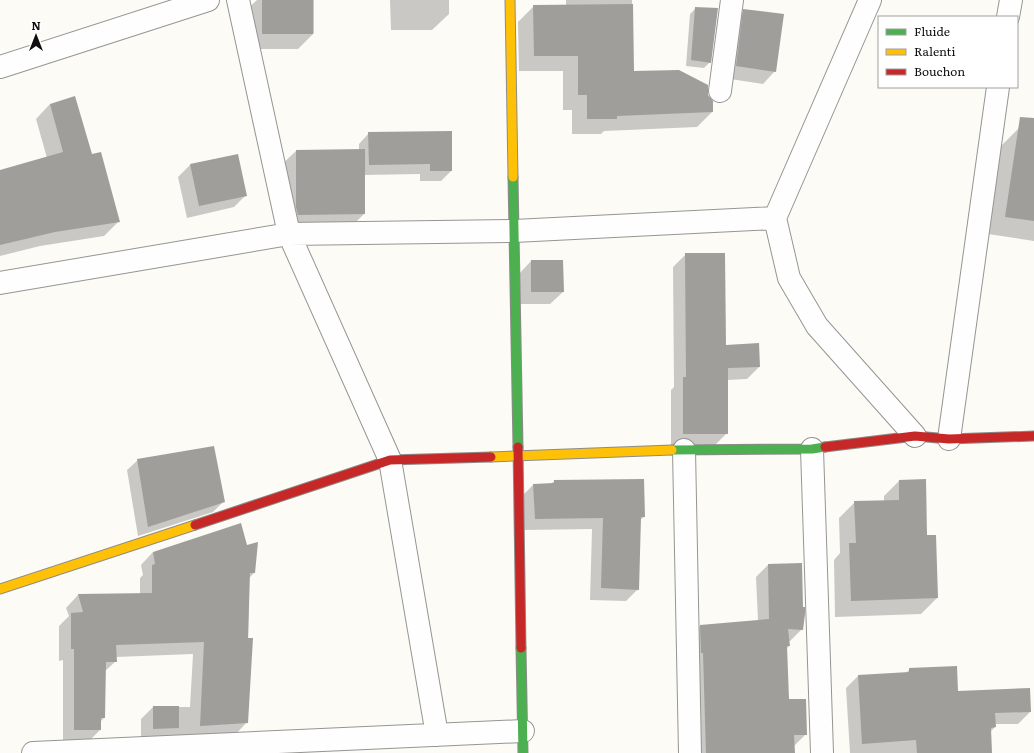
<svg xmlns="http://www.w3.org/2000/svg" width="1034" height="753" viewBox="0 0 1034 753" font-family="Literata,serif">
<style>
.shadow{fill:#0003}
.building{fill:#a09e9a}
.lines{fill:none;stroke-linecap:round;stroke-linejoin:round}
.street-casing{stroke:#969593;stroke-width:24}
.fast-casing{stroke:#8c8c89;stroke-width:11}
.slow-casing{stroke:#8c8c89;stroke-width:11}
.jam-casing{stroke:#8c8c89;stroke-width:11}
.street{stroke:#fffefe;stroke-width:22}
.fast{stroke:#4caf50;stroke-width:9}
.slow{stroke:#ffc107;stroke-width:9}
.jam{stroke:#c62828;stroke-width:9}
</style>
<rect width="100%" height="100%" fill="#fcfbf5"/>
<!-- shadow -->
<path class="shadow" d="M257,0H314V33L298,49H247L246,10Z
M390,0H449V14L432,30H391Z
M566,0H632L633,72L707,96L712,102V112L697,127L604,131L601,134H572V110H563V71H519L518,22L534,6H566Z
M696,8L710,62L704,68L686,66L690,14Z
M744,10L775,71L763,84L724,78L732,23Z
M50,104L91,155L119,221L104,236L40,246L0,256V171L47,158L36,119Z
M1019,128L1034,131V241L988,234L1001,146Z
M369,133L451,171L441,181H420V174L364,175V214L346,232H280L278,168L296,151L359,150V144Z
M237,155L246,195L234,207L187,218L178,177L190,165Z
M686,254L725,346L759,367L747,379L727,380V433L715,445H671V390L674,387L673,267Z
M531,261L563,292L550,304H519V274Z
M138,460L224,501L213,512L138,536L127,470Z
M643,480L644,517L640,520L638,589L626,601L590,600L592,529L523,530L521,497L533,485L551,484L554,481Z
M899,481L926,536L937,598L921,614L835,617L834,560L840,553L839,518L855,502L884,501V496Z
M153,552L254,573L249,578L247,722L235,735L141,741V719L153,707H190L193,654L116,657V661L104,672V718L100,722V730L88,742H63V660L59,661V626L69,616L66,608L78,595L140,594V578L143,575L141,565Z
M768,565L802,629L790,641H788L789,646L786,649L788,700L806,734L794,746V753H694L688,638L700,626L758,621L756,577Z
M910,669L957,692L1030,712L1018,724H995V727L991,731V753H850L846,688L858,676L906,673Z"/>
<!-- building -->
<path class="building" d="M262,0H313V34H262Z
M633,4L634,71L679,70L708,85V95L713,101V112L617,116V119H587V95H578V56H534L533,5Z
M695,7L718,8L711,63L691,60Z
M743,9L784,14L776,72L736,66Z
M75,96L92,154L101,152L120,222L55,232L0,245V170L63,152L50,104Z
M1020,117L1034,118V221L1005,217Z
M452,131V171H430V164L369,165L368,132Z
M365,149V214L298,215L296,207V150Z
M238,154L247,196L199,206L190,164Z
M685,253H725L726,345L759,343L760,367L728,368V434H683V377H686Z
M531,260H563L564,292H531Z
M214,446L225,502L148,527L137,459Z
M644,479L645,517H641L639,590L601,588L603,518L535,519L533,484L554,483V480Z
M926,479L927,535H936L938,598L851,601L849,543H856L854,501L899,500V480Z
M241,523L247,545L258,542L255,573H250L248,638H253L248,723L200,726L204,642L116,645L117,662H106L105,718H101V730H74V649H71V613L83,612L78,594L152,593V565L155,564L153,552Z
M802,563L803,607H805V614L803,630L788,629L790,646H787L789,699H806L807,735H794L795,753H706L703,653H701L700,625L769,619L768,564Z
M957,666L958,691L1030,688L1031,712L995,713L996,727L991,728L992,753H917L916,740L862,744L858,675L909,672V668Z
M153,706H179V728L153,729Z"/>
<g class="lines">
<defs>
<path id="street" d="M238,0L289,234L390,460L437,735
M870,0L775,218L789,278L817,326L915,436
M1008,17L1011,0
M0,67L208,0
M720,91L732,0
M0,283L289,234L514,231L775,218
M949,439L998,87
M812,449L822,753
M684,450L690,753
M33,753L523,731"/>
<path id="fast" d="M513,177L518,447
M672,450L812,449L825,447
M521,648L523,753"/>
<path id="slow" d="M510,0L513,177
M491,457L672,450
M0,589L195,525"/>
<path id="jam" d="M518,447L521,648
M825,447L915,436L949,439L1034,436
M195,525L390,460L491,457"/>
</defs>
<!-- street casing -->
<use href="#street" class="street-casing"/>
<!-- fast casing -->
<use href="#fast" class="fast-casing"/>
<!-- slow casing -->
<use href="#slow" class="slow-casing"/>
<!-- jam casing -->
<use href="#jam" class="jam-casing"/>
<!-- street -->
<use href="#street" class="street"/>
<!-- fast -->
<use href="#fast" class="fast"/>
<!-- slow -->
<use href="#slow" class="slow"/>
<!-- jam -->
<use href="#jam" class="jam"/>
</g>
<!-- legend -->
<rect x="878" y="16" width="140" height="72" fill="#ffffff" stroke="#9f9f9f"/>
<rect x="886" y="29" width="20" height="6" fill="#4caf50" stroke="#9f9f9f"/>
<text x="914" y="36" font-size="12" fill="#0f0f0f">Fluide</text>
<rect x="886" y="49" width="20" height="6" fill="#ffc107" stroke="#9f9f9f"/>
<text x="914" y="56" font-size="12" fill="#0f0f0f">Ralenti</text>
<rect x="886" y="69" width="20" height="6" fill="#c62828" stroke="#9f9f9f"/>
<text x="914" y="76" font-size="12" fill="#0f0f0f">Bouchon</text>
<!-- north arrow -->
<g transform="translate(36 36)" stroke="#ffffff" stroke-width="3" paint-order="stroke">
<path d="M0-3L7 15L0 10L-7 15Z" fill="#0f0f0f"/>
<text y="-6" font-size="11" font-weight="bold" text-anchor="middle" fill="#0f0f0f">N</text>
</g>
</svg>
